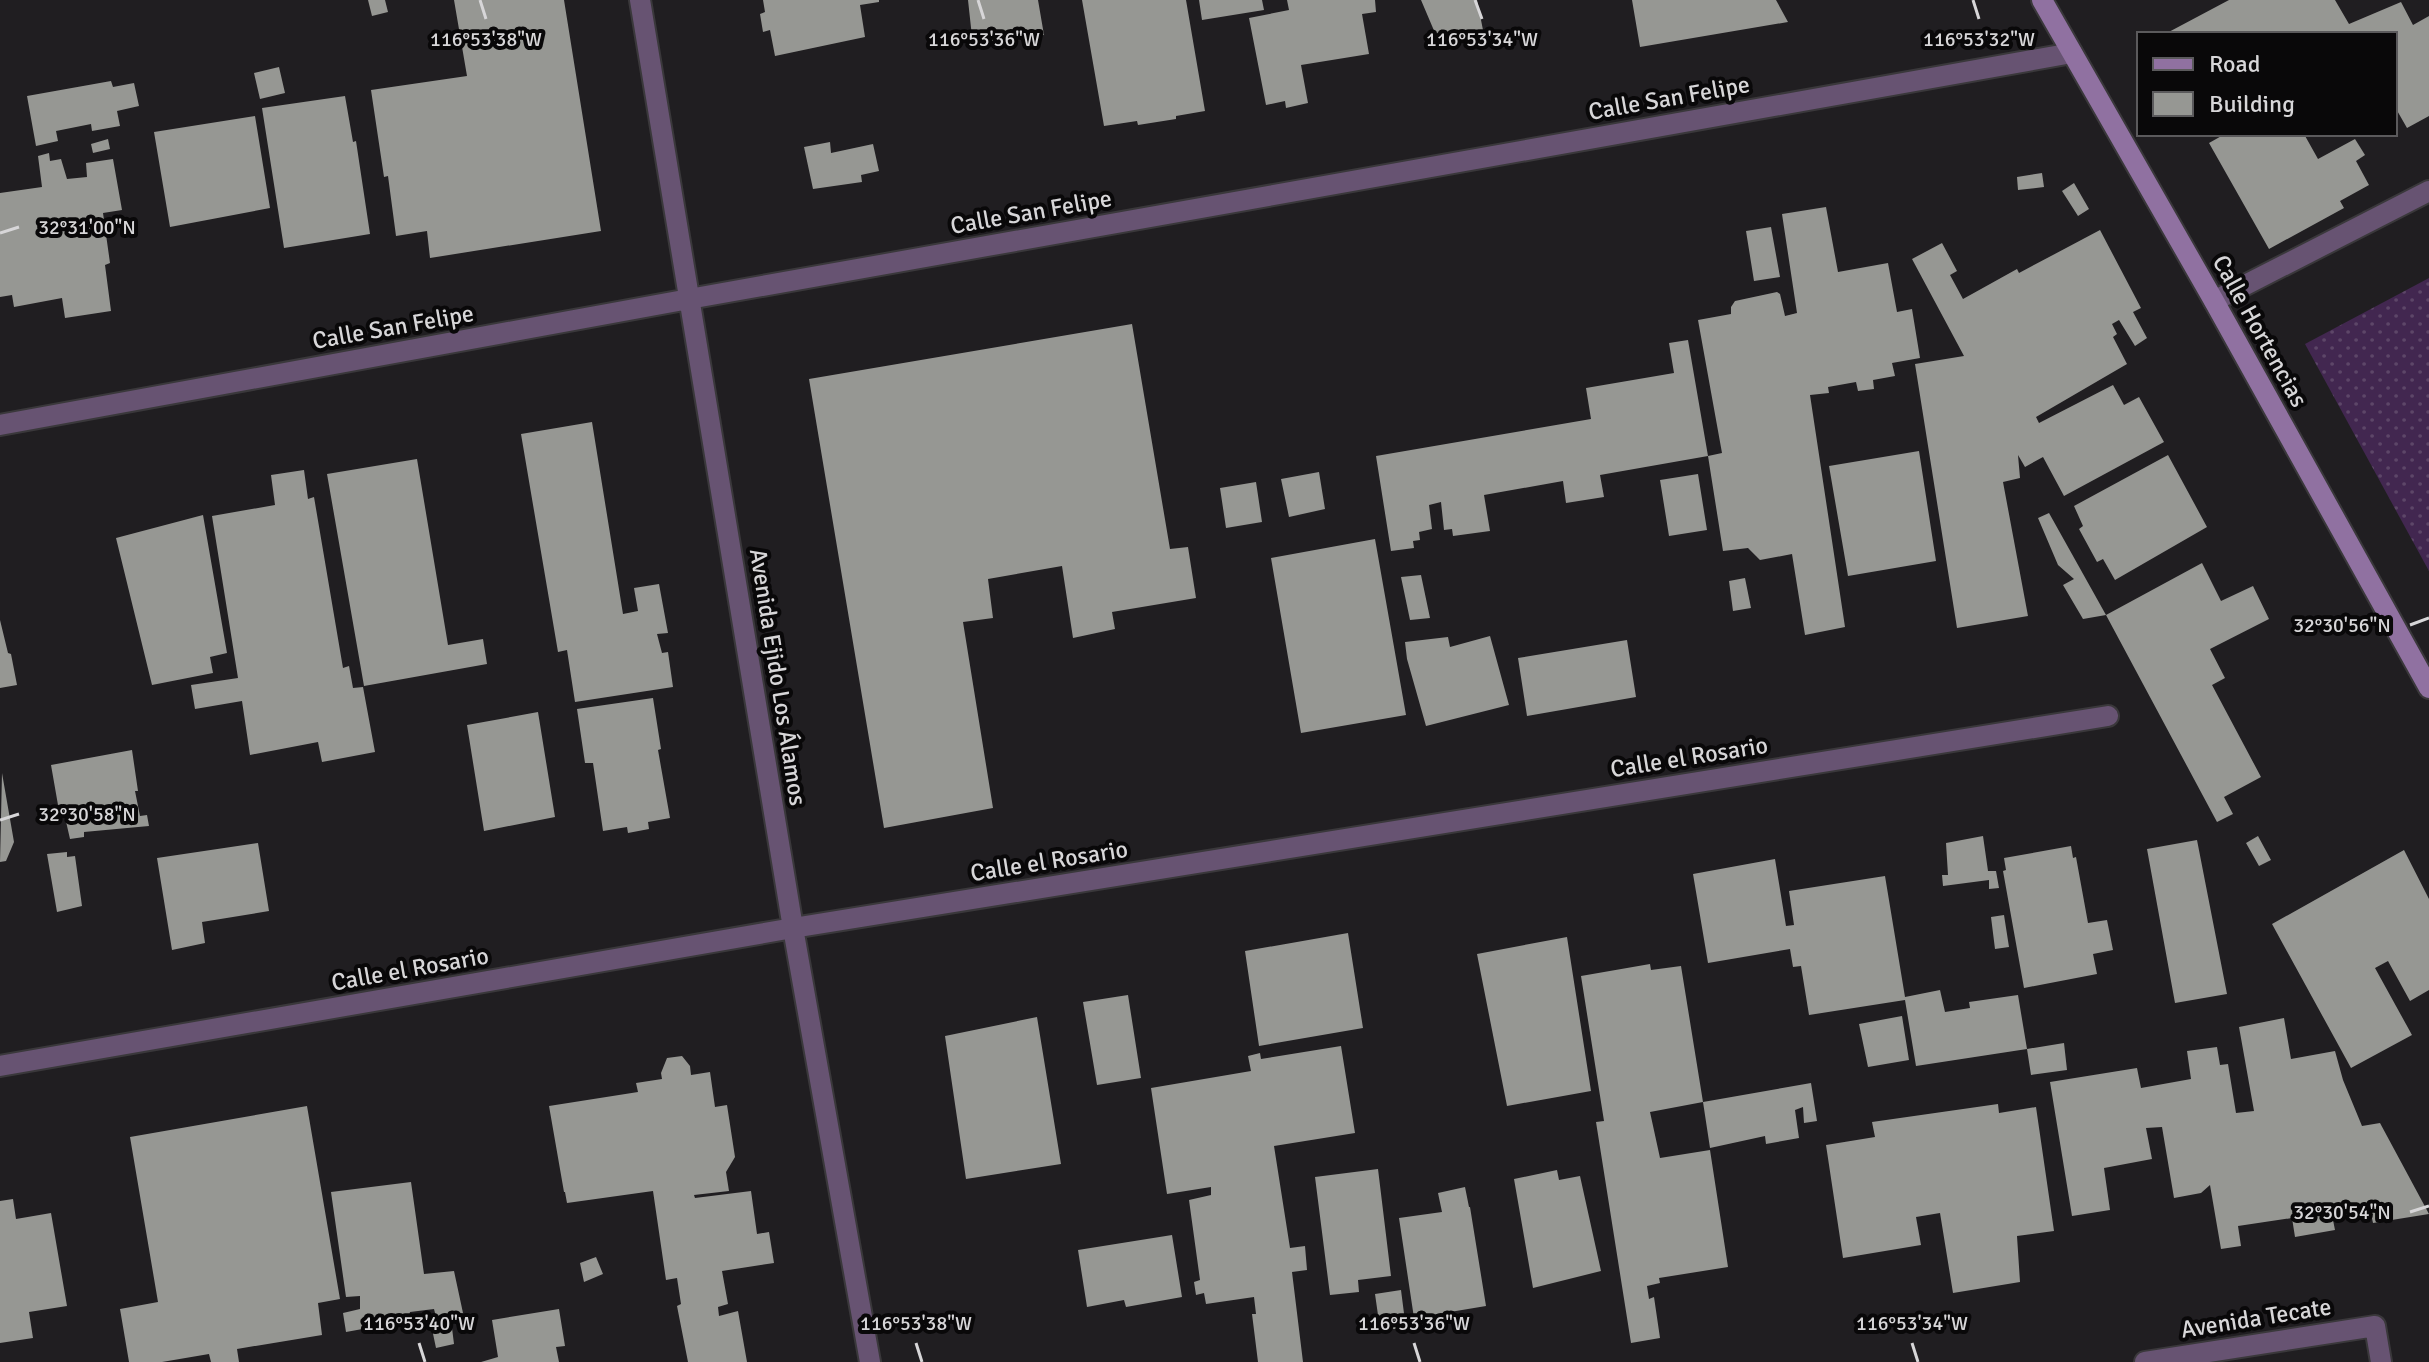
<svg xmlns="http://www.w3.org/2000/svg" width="2429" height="1362" viewBox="0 0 2429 1362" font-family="Signika,sans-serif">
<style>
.grass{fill:url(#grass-dots)}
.building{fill:#969793}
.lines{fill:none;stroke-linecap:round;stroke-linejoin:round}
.street-casing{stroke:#3a383b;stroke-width:24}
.secondary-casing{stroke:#3a383b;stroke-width:24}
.street{stroke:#675372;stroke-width:20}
.secondary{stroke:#9071a1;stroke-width:20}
.ticks{fill:none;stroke:#d7d6d8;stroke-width:3}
.labels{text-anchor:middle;stroke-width:8;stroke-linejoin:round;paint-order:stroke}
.street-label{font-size:24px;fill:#d7d6d8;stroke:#090809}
.ticks-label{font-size:20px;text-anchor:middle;fill:#d7d6d8;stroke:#090809;stroke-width:8;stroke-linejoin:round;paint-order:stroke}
</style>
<defs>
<pattern id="grass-dots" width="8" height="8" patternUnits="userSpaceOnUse" patternTransform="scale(2)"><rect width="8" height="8" fill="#422750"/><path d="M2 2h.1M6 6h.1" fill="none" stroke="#5d4668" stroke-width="1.8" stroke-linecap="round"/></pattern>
</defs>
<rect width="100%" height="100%" fill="#201e21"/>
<!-- grass -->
<path class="grass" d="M2429,278V571L2305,344Z"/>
<!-- building -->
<path class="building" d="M368,0H385L388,12L372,16Z
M454,0H564L601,231L430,258L427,231L396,236L388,176L384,177L371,90L467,76Z
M763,0H879V2L860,5L865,37L775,56L770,30L763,32L760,14L765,12Z
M968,0H1038L1044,35L973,46Z
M1082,0H1186L1205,111L1176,116V119L1138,125L1137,121L1104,126Z
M1199,0H1262L1264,10L1202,20Z
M1287,0H1375L1376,12L1362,14L1369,54L1301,65L1308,103L1286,108L1285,101L1266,105L1249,18L1289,10Z
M1421,0H1477L1483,30L1438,40Z
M1632,0H1776L1788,22L1640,47Z
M2229,0H2335L2349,24L2401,2L2413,25L2429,16V116L2407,128L2395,107V34H2165Z
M279,67L285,93L260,99L254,73Z
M111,81L113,87L134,83L139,106L117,111L120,126L92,131L91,124L56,131L58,141L36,146L27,96Z
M345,96L353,142L356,141L370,234L284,248L262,108Z
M255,116L270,208L170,227L154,132Z
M2225,134H2304L2318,159L2355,139L2365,155L2356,161L2369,185L2340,201L2344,208L2269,249L2209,143Z
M108,139L110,149L93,153L91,144Z
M830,142L831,153L873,144L879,171L861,175L862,182L813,189L804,147Z
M49,153L50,161L61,159L67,179L87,177L86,163L113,159L122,210L103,213L110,263L105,265L111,311L65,318L62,298L14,307L12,295L0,297V193L42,187L38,156Z
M2042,173L2044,187L2018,190L2017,177Z
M2074,183L2089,209L2078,216L2062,191Z
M1826,207L1838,272L1888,263L1897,312L1912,309L1920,358L1892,363L1895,376L1873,380L1874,389L1858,391L1856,382L1828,387L1829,393L1810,395L1845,627L1805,635L1792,554L1760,560L1748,548L1723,551L1708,456L1722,453L1698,320L1731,314V307L1735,301L1777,292L1780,294L1785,316L1797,313L1782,214Z
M1771,227L1780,277L1754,281L1746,231Z
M2100,230L2141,308L2133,312L2147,338L2135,346L2119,320L2112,324L2117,334L2113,337L2127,364L2036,417L2039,423L2113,385L2124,405L2139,397L2164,442L2064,496L2043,457L2025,467L2018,455L2020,478L2003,482L2028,616L1957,628L1915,364L1964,356L1912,259L1942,243L1957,271L1950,275L1963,299L2017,269L2019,273Z
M1132,324L1170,549L1188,547L1196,598L1112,612L1115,629L1073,638L1062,566L988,579L993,618L963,622L993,808L884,828L809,379Z
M1688,340L1708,456L1600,475L1604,497L1566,503L1563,481L1484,495L1490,531L1453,536L1452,529L1444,530L1441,502L1429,505L1432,529L1419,532L1420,540L1413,541L1414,548L1391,551L1376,456L1591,419L1586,388L1674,373L1669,343Z
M592,422L623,614L638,611L634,588L659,584L668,633L657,634L662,653L668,652L673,687L575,702L567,650L558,652L521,434Z
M1919,451L1936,561L1848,576L1829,466Z
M2168,455L2207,527L2115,580L2103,559L2097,562L2079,529L2083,526L2074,506Z
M417,459L448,645L483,639L487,664L364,686L327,474Z
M304,470L308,499L314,497L343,668L349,666L353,688L363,687L375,752L322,762L318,742L250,755L242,701L195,709L191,685L238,678L212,516L275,505L271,475Z
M1319,472L1325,509L1289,517L1281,479Z
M1698,474L1707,530L1669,536L1660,480Z
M1256,482L1262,522L1226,528L1220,488Z
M2049,513L2106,615L2083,619L2063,585L2074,579L2058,565L2038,518Z
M203,515L227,653L210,657L213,673L152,685L116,538Z
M1375,539L1406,715L1301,733L1271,558Z
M2202,563L2221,601L2253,586L2269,619L2210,649L2225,678L2212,685L2261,777L2224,797L2233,814L2217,822L2106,615Z
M1421,575L1430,618L1410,620L1401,577Z
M1745,578L1751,608L1733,611L1729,581Z
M0,620L8,653L11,654L17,685L0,688Z
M1490,636L1509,705L1426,726L1407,659L1405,642L1448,637L1450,647Z
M1627,640L1636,697L1527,716L1518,658Z
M653,698L661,749L658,750L670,818L648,822L649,829L628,833L627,827L603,831L593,763H585L577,709Z
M538,712L555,817L484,831L467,725Z
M132,750L138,791H135L140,816L147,815L149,826L84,832V837L70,839L62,804L58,805L51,765Z
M2,773L14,842L6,861L0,862Z
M1983,836L1988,871H1996L1999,888L1989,889V880L1943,886L1942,875H1948L1946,843Z
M2258,836L2271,860L2259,866L2246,843Z
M2197,840L2227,994L2175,1003L2147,849Z
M258,843L269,911L202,922L205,943L172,950L157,858Z
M2071,846L2073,858L2076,857L2088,923L2107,920L2113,950L2093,954L2097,974L2024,988L2003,871L2006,870L2004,858Z
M2404,850L2429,899V990L2410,1001L2388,961L2375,968L2412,1035L2351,1068L2272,924Z
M67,852V857L75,856L82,906L57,912L47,854Z
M1775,859L1786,926L1794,925L1789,891L1885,876L1905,997L1940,990L1945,1012L1970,1008L1969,1002L2018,995L2027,1049L1916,1066L1905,1000L1809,1015L1801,966L1793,967L1790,949L1708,963L1693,874Z
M2004,915L2009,947L1995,949L1991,917Z
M1348,933L1363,1028L1259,1046L1245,951Z
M1567,937L1591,1091L1507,1106L1477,954Z
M1650,964L1651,970L1681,966L1703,1102L1650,1112L1660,1158L1710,1150L1728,1267L1659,1278L1660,1283L1647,1286L1649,1299L1654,1297L1660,1338L1631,1343L1596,1122L1604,1121L1581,976Z
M1128,995L1141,1078L1097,1085L1083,1002Z
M1902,1016L1909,1060L1868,1067L1859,1024Z
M1037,1017L1061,1164L966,1179L945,1036Z
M2284,1018L2291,1059L2335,1051L2343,1080L2362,1126L2380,1123L2429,1214L2373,1223L2371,1214L2344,1218L2333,1220L2335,1230L2295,1237L2292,1218L2238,1226L2241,1246L2221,1249L2210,1185L2201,1193L2174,1198L2162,1127L2146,1128L2152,1159L2104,1168L2110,1210L2072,1216L2050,1082L2137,1068L2141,1088L2191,1079L2187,1051L2217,1047L2220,1065L2228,1064L2236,1113L2254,1111L2239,1027Z
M2064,1043L2067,1070L2031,1075L2027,1049Z
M1341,1046L1355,1133L1274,1146L1290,1248L1305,1246L1307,1270L1292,1272L1303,1362H1258L1252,1314H1256L1254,1297L1206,1304L1204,1293L1196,1295L1194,1282L1200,1280L1189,1200L1211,1195V1187L1167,1194L1151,1088L1251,1071L1248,1056L1260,1053L1261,1059Z
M682,1056L690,1066L691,1075L710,1072L715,1107L727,1105L735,1157L726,1172L729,1191L694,1195L695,1198L751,1191L757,1234L769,1232L774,1263L722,1271L728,1304L718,1307L719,1316L738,1311L747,1362H688L677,1306L681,1304L677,1278L666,1280L653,1191L567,1203L565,1192H564L549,1106L638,1092L636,1083L662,1079L661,1073L667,1058Z
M1811,1083L1817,1121L1804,1123L1803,1107L1795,1110L1799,1138L1766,1144L1765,1136L1710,1148L1703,1102Z
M1998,1104L1999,1113L2036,1107L2054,1231L2017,1236L2020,1282L1953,1293L1940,1213L1916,1217L1921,1245L1843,1258L1826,1145L1875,1137L1872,1122Z
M307,1106L340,1299L318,1303L322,1335L237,1349L239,1362H211L209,1354L162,1362H129L120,1309L158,1302L130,1137Z
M1378,1169L1391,1276L1358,1280L1359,1292L1330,1295L1315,1177Z
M1557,1170L1559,1180L1580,1176L1601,1271L1533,1288L1514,1179Z
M411,1182L424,1274L454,1271L463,1313L436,1317L434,1309L410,1312L409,1316L367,1319L368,1328L346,1332L343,1313L360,1309V1296L346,1297L331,1192Z
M1465,1187L1469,1207H1470L1486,1306L1414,1318L1399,1218L1442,1212L1438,1193Z
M13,1199L16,1219L51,1213L67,1306L29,1312L33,1338L0,1343V1201Z
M1172,1235L1182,1297L1126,1307L1124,1300L1087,1307L1078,1250Z
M596,1257L603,1274L584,1282L580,1263Z
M1401,1290L1406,1329H1380L1375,1294Z
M559,1309L565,1346L556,1347L559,1362H481L498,1357L492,1320Z
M452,1328L454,1344L436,1348L432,1329Z"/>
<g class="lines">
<defs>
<path id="street" d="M640,0L793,928L870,1362
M2214,301L2429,191
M0,425L689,299L2072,53
M0,1066L793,928L2108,716
M2145,1362L2375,1326L2381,1362"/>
<path id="secondary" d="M2042,0L2214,301L2429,688"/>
</defs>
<!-- street casing -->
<use href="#street" class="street-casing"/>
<!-- secondary casing -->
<use href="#secondary" class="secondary-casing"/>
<!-- street -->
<use href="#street" class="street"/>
<!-- secondary -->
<use href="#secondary" class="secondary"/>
</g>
<!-- ticks -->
<path class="ticks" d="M480,0L486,19M978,0L984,19M1475,0L1482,19M1973,0L1979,19M0,233L19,227M2410,625L2429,618M0,820L19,814M2410,1212L2429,1206M419,1343L425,1362M916,1343L922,1362M1414,1343L1420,1362M1912,1343L1918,1362"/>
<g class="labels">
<!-- street labels -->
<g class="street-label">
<text transform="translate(1669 98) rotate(-10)" y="8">Calle San Felipe</text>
<text transform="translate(1031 212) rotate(-10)" y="8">Calle San Felipe</text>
<text transform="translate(393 327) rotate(-10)" y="8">Calle San Felipe</text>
<text transform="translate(2260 331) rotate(61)" y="8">Calle Hortencias</text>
<text transform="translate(778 677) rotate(81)" y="8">Avenida Ejido Los Álamos</text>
<text transform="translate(1689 757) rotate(-9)" y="8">Calle el Rosario</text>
<text transform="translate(1049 861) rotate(-9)" y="8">Calle el Rosario</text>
<text transform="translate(410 969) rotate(-10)" y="8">Calle el Rosario</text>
<text transform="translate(2256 1318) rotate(-9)" y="8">Avenida Tecate</text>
</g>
</g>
<g class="ticks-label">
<text x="486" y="46">116°53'38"W</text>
<text x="984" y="46">116°53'36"W</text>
<text x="1482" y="46">116°53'34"W</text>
<text x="1979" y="46">116°53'32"W</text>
<text x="87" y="234">32°31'00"N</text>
<text x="2342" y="632">32°30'56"N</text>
<text x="87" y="821">32°30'58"N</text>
<text x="2342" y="1219">32°30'54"N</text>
<text x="419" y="1330">116°53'40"W</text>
<text x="916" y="1330">116°53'38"W</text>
<text x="1414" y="1330">116°53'36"W</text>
<text x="1912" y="1330">116°53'34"W</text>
</g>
<!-- legend -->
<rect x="2137" y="32" width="260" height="104" fill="#090809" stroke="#5b5a5c" stroke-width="2"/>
<rect x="2153" y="58" width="40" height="12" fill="#9071a1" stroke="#5b5a5c" stroke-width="2"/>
<text x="2209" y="72" font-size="24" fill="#d7d6d8">Road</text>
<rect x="2153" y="92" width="40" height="24" fill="#969793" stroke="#5b5a5c" stroke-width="2"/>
<text x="2209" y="112" font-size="24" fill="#d7d6d8">Building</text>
</svg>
